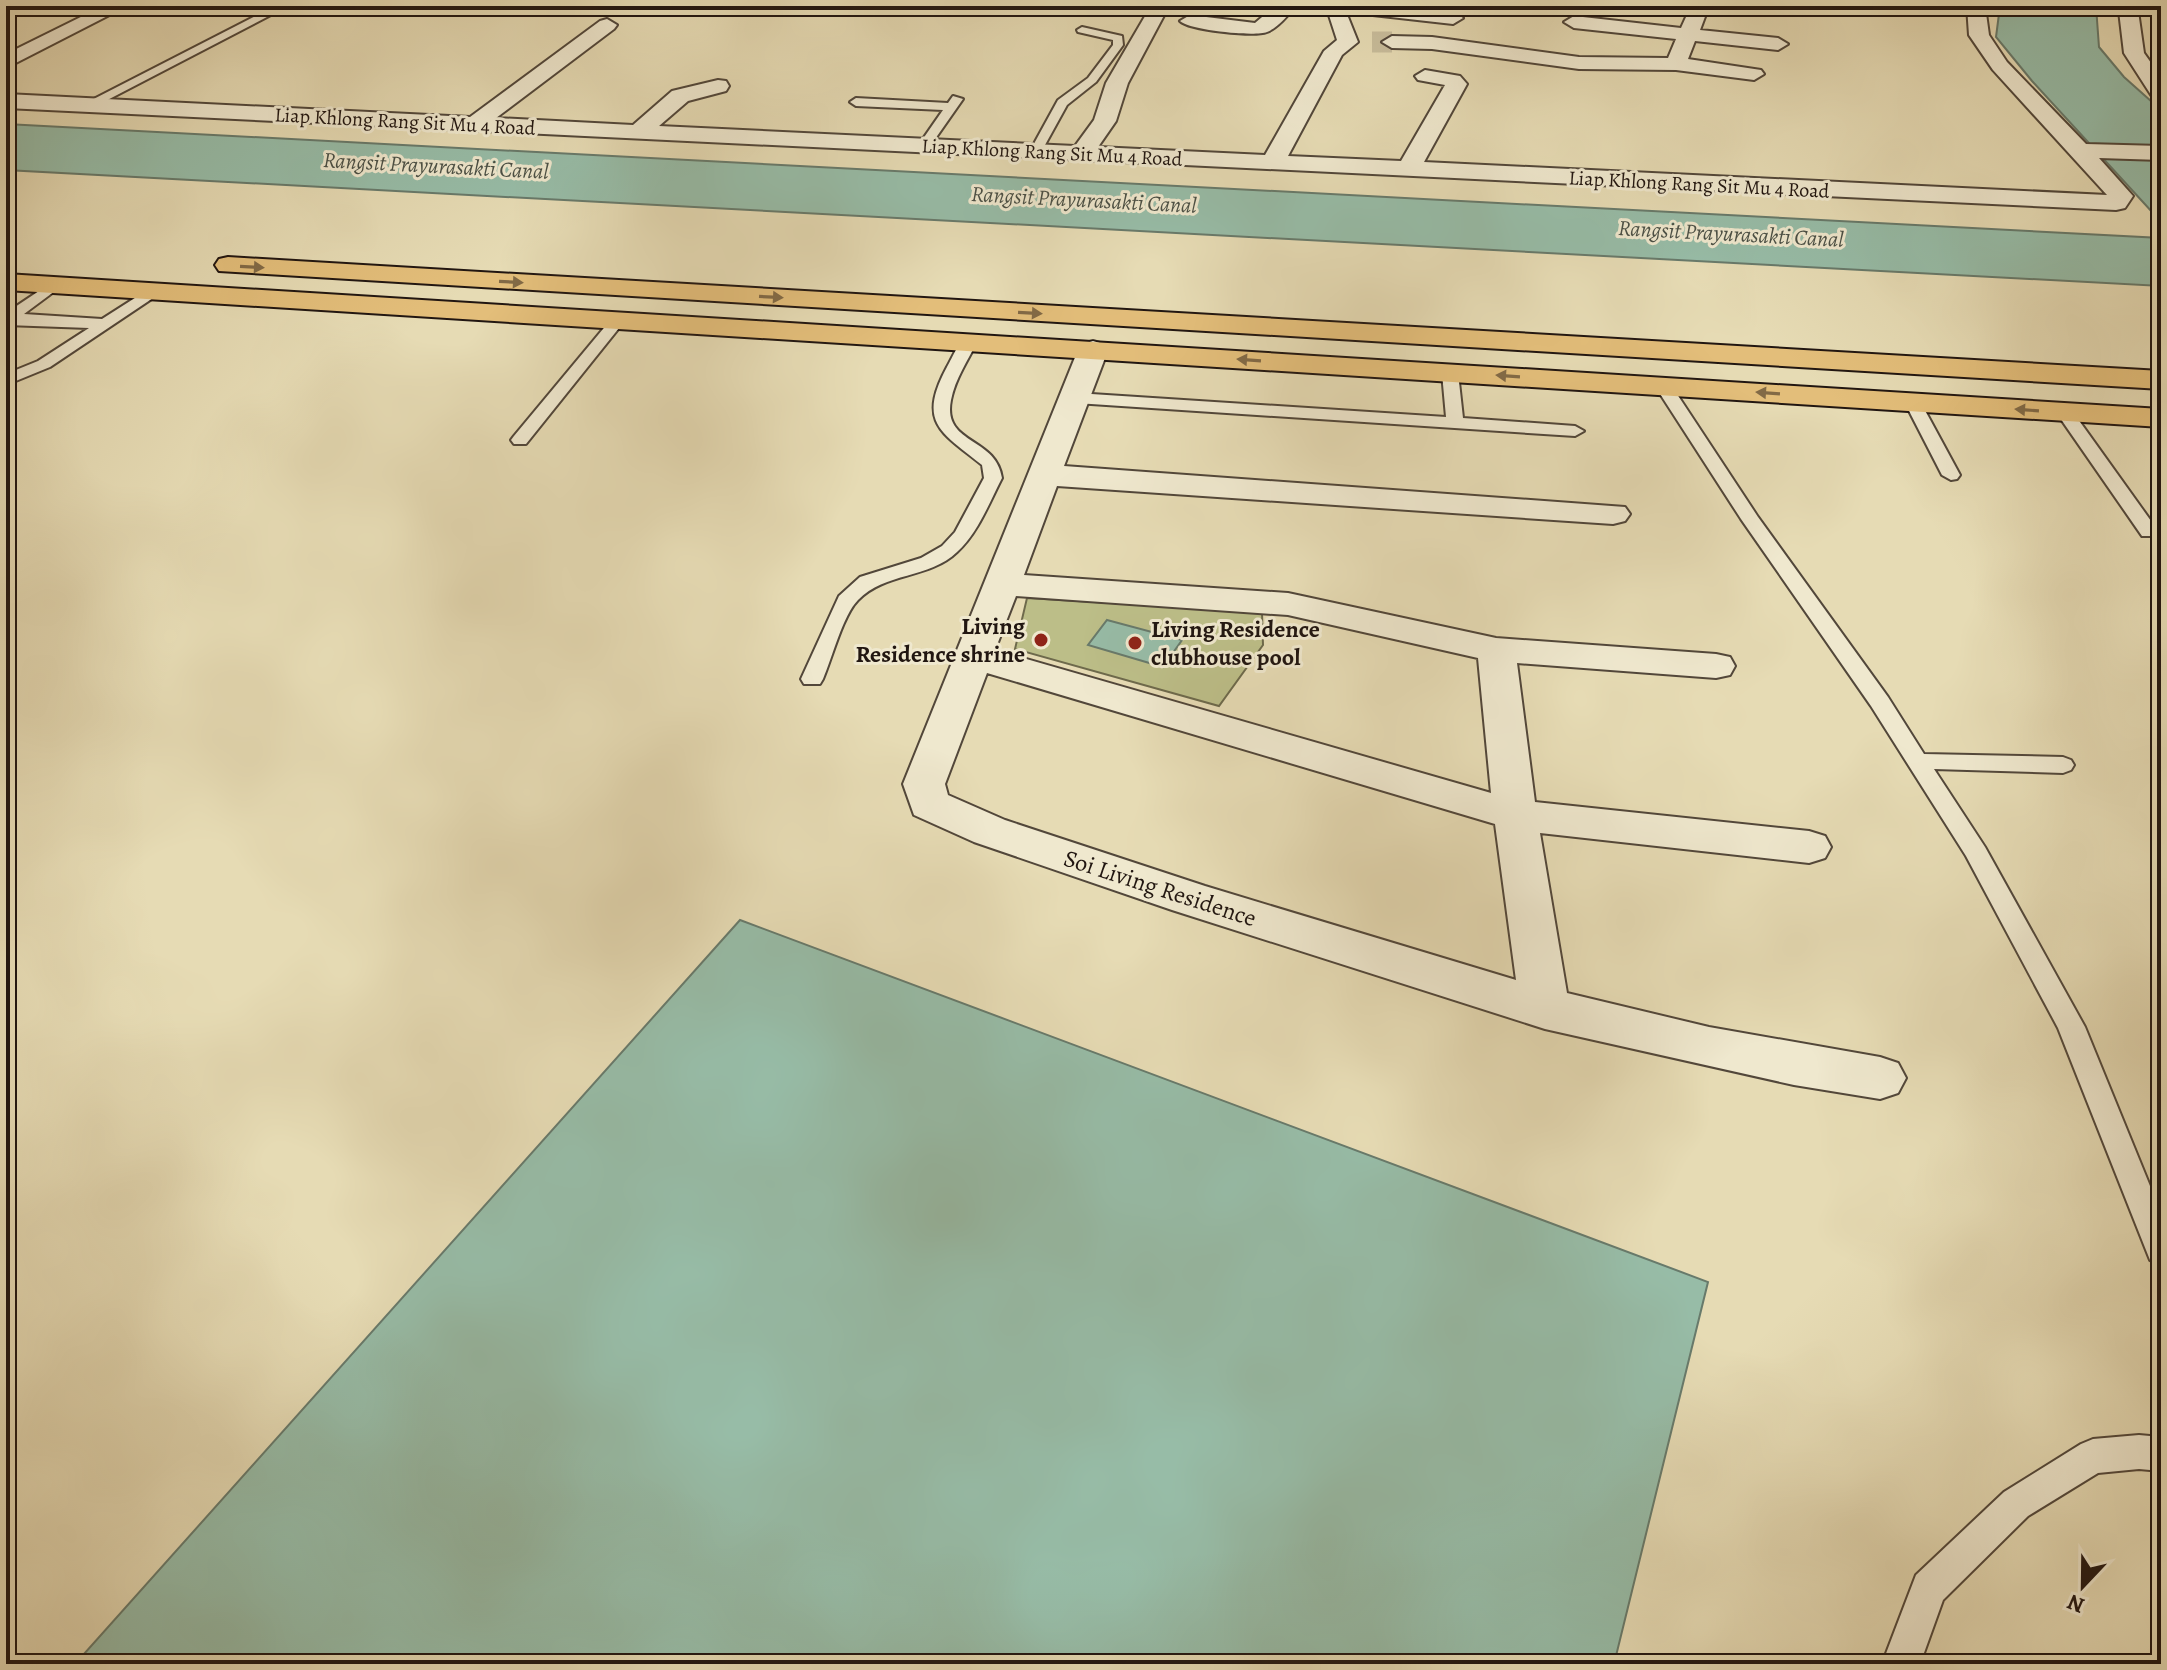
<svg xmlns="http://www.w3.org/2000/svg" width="2167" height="1670" viewBox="0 0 2167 1670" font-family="Alegreya,serif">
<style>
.green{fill:#bcbe88;stroke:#6e6a4c;stroke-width:2}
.water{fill:#97bca7;stroke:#687a6b;stroke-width:2}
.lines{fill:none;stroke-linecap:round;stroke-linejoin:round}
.minor-tunnel{stroke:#c8bd9c;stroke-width:21;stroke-dasharray:21 11;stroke-linecap:butt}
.service-casing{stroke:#52473a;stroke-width:4}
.minor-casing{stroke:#52473a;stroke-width:4}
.primary-casing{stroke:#211611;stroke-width:4}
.service{fill:#efe8ce;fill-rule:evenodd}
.minor{fill:#efe8ce;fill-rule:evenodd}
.primary{fill:#e3be7a;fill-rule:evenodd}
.oneway{fill:#826a46}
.poi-dot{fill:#8f2418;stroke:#efe8ce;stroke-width:3}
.labels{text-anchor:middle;stroke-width:6;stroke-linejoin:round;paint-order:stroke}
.far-street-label{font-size:20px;fill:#211611;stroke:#efe8ce}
.far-water-label{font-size:22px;font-style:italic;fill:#4a5046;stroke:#efe8ce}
.poi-label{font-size:24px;font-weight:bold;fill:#211611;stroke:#efe8ce;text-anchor:end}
.street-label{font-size:24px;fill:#211611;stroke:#efe8ce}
</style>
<rect width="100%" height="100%" fill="#e6dbb4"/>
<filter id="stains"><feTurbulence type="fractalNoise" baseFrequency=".0025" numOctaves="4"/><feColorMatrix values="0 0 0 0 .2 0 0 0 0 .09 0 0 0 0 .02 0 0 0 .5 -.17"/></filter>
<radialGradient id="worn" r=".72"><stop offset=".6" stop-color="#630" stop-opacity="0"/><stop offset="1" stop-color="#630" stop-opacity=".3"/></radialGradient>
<!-- green -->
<path class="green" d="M1027,598L1262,612L1263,645L1219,706L1015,649Z"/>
<!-- water -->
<path class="water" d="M2000,6H2096L2099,47L2124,77L2161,110V214L2153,213L2032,81L1996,37Z
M6,124L2161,238V286L6,170Z
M1107,620L1182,640L1163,667L1088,645Z
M740,920L1708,1282L1614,1664H75Z"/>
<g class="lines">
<!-- minor-tunnel -->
<path class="minor-tunnel" d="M1372,42H1392"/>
<defs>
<path id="service" d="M275,6H288L92,108L82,105Z
M1082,27L1122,36L1123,45L1096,82L1067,105L1040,154H1032L1030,151L1058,100L1088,78L1113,45V40L1078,32L1077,30Z
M953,96L963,99L928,149L924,150L918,146L943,110L856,106L850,102L856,98L948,103Z
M54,281L61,285L59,288L24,314L102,319L149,289H159L162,292L50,367L6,385V374L38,361L89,328L6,325V313Z
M618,315L623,317V323L526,444H514L511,440L514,436L613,317Z
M969,337L977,342C968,360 955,379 951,400C942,445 996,436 1002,478C989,503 978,533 957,552C929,579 885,572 858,600C843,615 832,658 823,679L820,684H804L801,679L839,596L860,577L921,558L942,546L955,532L984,478L982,465C941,432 917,423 947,367C953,357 958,341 969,337Z
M1450,368L1458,373L1463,418L1575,426L1584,431L1575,436L1076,403L1068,398L1076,393L1446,417L1442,373Z
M1663,381L1669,382L1758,517L1888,697L1924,754L2063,757L2071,760L2074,765L2071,770L2063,773L1934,769L1985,847L2085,1027L2161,1213V1264L2150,1260L2146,1250L2058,1028L1966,856L1871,706L1741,519L1655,386Z
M1913,398L1921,403L1960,475L1957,479L1951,480L1942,475L1905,403Z
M2064,407L2070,408L2156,528L2158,532L2156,536H2142L2056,412Z
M2139,1435L2161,1437V1471L2139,1469L2098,1473L2028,1516L1943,1600L1920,1664H1882L1916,1575L2004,1492L2081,1444L2093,1439Z"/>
<path id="minor" d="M103,6H127L6,68V54Z
M1151,6H1169L1128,83L1116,121L1098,147L1265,155L1324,51L1337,40L1326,6C1350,6 1448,3 1463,18L1453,24L1346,12L1358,42L1342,55L1288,156L1401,161L1445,85L1418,80L1415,76L1425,70L1460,76L1467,84L1424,162L2107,195L1993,70L1969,35L1967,6H1985L1989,35L2007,62L2086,144L2161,146V160L2099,158L2133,196L2125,208L2116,210L6,108V94L470,117L600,21L607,19L617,25L614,29L496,118L633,125L672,91L718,80L726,81L729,86L726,91L688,101L659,126L1075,146L1094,120L1106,83Z
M1275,6H1295C1289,15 1277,28 1267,32C1254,37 1189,30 1180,21L1190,15L1255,23Z
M1691,6H1709L1700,30L1778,38L1788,44L1778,50L1695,41L1688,59L1761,70L1764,74L1754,80L1676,70L1579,69L1432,49L1392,48L1382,42L1392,36L1432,37L1579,57L1668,58L1676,39L1574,28L1564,22L1574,16L1681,28Z
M2122,6H2141L2138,11L2144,53L2161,77V99L2153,98L2124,53L2119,11Z
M1093,341L1103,344L1108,350L1064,466L1625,507L1630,514L1625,521L1613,524L1057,486L1024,575L1288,593L1496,638L1716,654L1730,657L1735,666L1730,675L1716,678L1517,663L1535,802L1809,831L1825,836L1831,847L1825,858L1809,863L1540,833L1567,993L1709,1027L1880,1057L1898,1063L1906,1078L1898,1093L1880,1099L1794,1085L1545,1029L1172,910L974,842L914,815L903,784L1078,350L1083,344ZM1016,596L1288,615L1478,658L1491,793L995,650ZM987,673L1495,824L1516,980L1205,886L1005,820L948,795L945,784Z"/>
<path id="primary" d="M228,257L2161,371V389L219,271L215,265L219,259Z
M6,274L2161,409V427L6,290Z"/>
</defs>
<!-- service casing -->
<use href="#service" class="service-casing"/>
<!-- minor casing -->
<use href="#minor" class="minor-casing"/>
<!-- primary casing -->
<use href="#primary" class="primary-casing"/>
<!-- service -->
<use href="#service" class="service"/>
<!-- minor -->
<use href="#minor" class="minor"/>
<!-- primary -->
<use href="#primary" class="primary"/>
</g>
<!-- one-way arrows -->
<defs><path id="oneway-solid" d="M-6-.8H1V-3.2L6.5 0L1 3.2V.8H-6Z" transform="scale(2)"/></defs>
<g class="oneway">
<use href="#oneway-solid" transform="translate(252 267) rotate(3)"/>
<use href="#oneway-solid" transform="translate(511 282) rotate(3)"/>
<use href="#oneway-solid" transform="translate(771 297) rotate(3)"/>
<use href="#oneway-solid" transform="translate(1030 313) rotate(3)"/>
<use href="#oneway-solid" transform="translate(1249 360) rotate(-176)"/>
<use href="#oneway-solid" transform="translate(1508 376) rotate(-176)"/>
<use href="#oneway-solid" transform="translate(1768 393) rotate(-176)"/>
<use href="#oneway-solid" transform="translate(2027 410) rotate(-176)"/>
</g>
<!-- markers -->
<g class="poi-dot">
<circle cx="1041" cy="640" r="8"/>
<circle cx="1135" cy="643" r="8"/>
</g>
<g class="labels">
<!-- far-street labels -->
<g class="far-street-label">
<text transform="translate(405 121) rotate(3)" y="7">Liap Khlong Rang Sit Mu 4 Road</text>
<text transform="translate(1052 152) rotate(3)" y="7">Liap Khlong Rang Sit Mu 4 Road</text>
<text transform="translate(1699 184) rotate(3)" y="7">Liap Khlong Rang Sit Mu 4 Road</text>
</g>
<!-- far-water labels -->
<g class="far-water-label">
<text transform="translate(436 165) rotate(3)" y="8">Rangsit Prayurasakti Canal</text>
<text transform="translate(1084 199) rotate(3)" y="8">Rangsit Prayurasakti Canal</text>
<text transform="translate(1731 233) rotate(3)" y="8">Rangsit Prayurasakti Canal</text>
</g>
<!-- poi labels -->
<g class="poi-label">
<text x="1025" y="634">Living<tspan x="1025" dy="28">Residence shrine</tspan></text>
<text x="1151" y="637" text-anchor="start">Living Residence<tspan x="1151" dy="28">clubhouse pool</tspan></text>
</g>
<!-- street labels -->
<g class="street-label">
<text transform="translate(1160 888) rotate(18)" y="8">Soi Living Residence</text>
</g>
</g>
<!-- margin -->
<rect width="2167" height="1670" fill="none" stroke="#e6dbb4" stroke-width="32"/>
<rect x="8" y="8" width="2151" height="1654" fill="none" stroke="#211611" stroke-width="4"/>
<rect x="16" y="16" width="2135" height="1638" fill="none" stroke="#211611" stroke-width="2"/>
<!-- north arrow -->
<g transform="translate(2083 1586) rotate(202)" stroke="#efe8ce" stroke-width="6" paint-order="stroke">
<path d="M0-6L14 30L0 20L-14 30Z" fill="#211611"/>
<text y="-12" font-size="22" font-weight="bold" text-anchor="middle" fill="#211611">N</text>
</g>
<rect width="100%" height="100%" filter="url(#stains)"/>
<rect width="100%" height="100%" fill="url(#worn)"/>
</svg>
